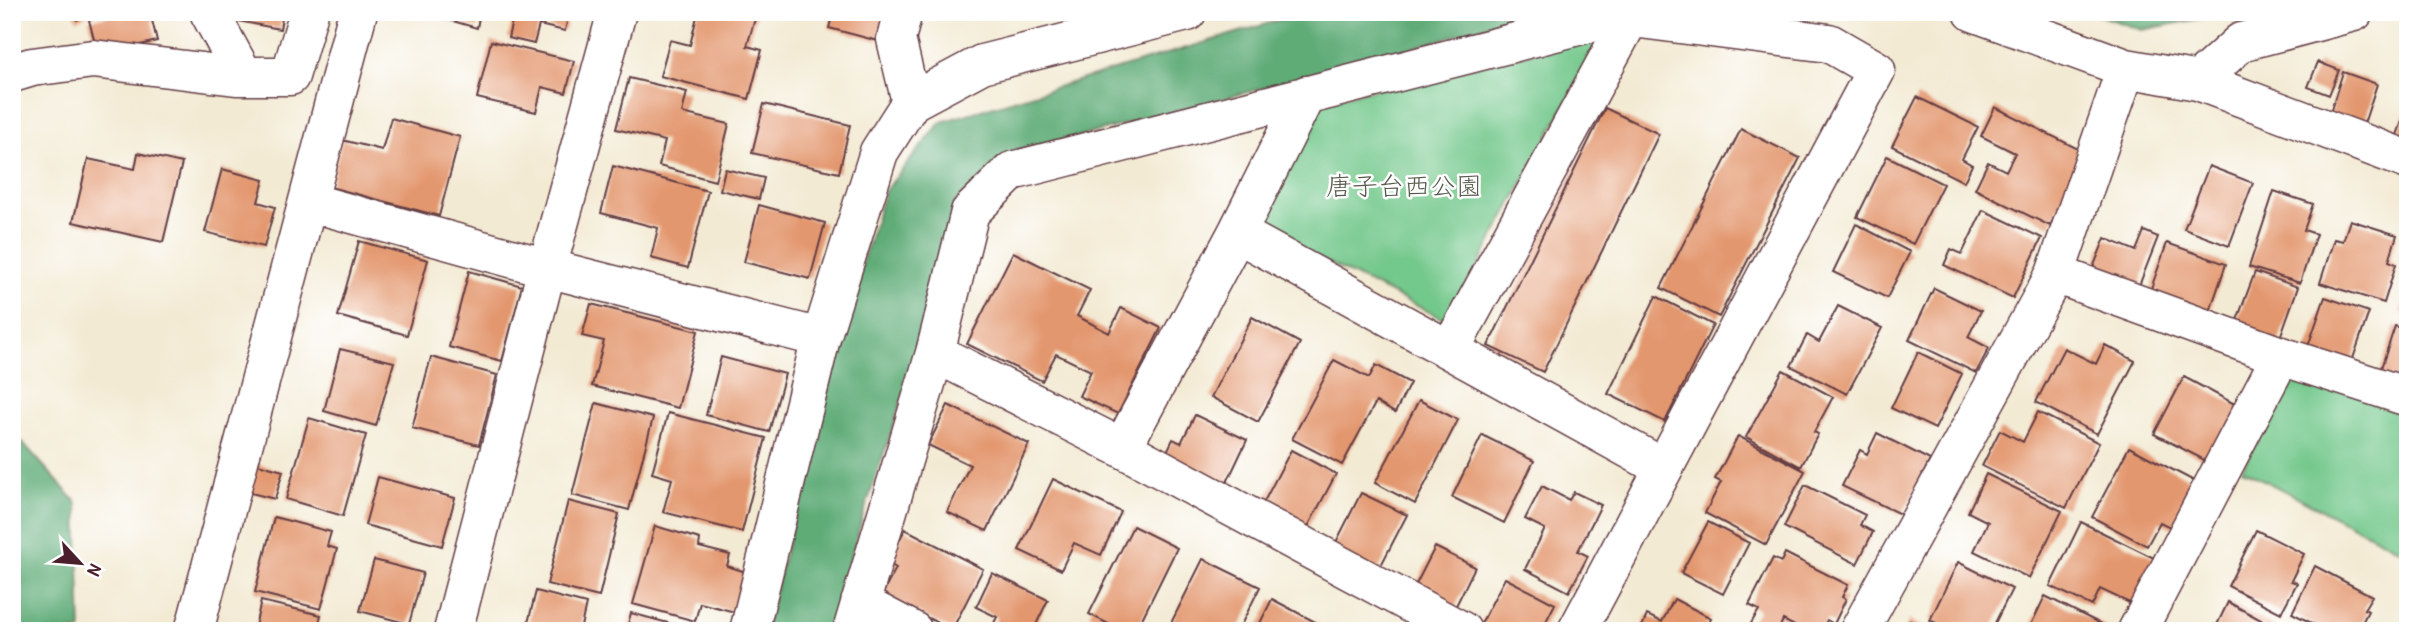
<svg xmlns="http://www.w3.org/2000/svg" width="2420" height="643" viewBox="0 0 2420 643" font-family="'Patrick Hand','Klee One',sans-serif">
<style>
.green{fill:#73c88b;stroke:#5e745b;stroke-width:2}
.forest{fill:#5eac77;stroke:#546651;stroke-width:2}
.building{fill:#e3976e}
.lines{fill:none;stroke-linecap:round;stroke-linejoin:round}
.minor-casing{stroke:#633d44;stroke-width:41}
.minor{stroke:#fff;stroke-width:38}
.labels{text-anchor:middle;stroke-width:5;stroke-linejoin:round;paint-order:stroke}
.park-label{font-size:26px;fill:#585a4d;stroke:#fff}
</style>
<rect width="100%" height="100%" fill="#fff"/>
<filter id="ink" filterUnits="userSpaceOnUse"><feTurbulence type="fractalNoise" baseFrequency=".0143" numOctaves="2"/><feDisplacementMap in="SourceGraphic" scale="14" xChannelSelector="R" yChannelSelector="G"/><feConvolveMatrix kernelMatrix="1 2 1 2 8 2 1 2 1" color-interpolation-filters="sRGB"/></filter>
<filter id="wash" filterUnits="userSpaceOnUse"><feTurbulence type="fractalNoise" baseFrequency=".00686" numOctaves="4" result="noise"/><feDisplacementMap in="SourceGraphic" scale="28" xChannelSelector="R" yChannelSelector="G"/><feGaussianBlur stdDeviation="1.57" result="paint"/><feColorMatrix in="noise" values="0 0 0 0 0 0 0 0 0 0 0 0 0 0 0 0 0 1.4 0 .05"/><feComposite in="paint" operator="in"/></filter>
<g filter="url(#wash)">
<rect width="100%" height="100%" fill="#f3ead3"/>
<!-- green -->
<path class="green" d="M1602,37L1448,321L1272,236L1264,210L1323,101Z
M2297,373L2408,409V554L2242,469Z"/>
<!-- forest -->
<path class="forest" d="M1306,12H1534L1381,57L1058,142L1015,150L955,202L921,343L863,515L830,631H765L848,307L885,191L941,122Z
M2089,12H2234L2142,30Z
M12,431L77,503L81,631H12Z"/>
<g id="blocks">
<!-- building -->
<path class="building" d="M73,12H93L77,20Z
M123,12H150L157,41L98,55L89,20Z
M229,12H283L280,29L228,19Z
M421,12H480L477,28Z
M514,12H569L565,31L539,25L534,44L508,38Z
M698,12H757L747,46L762,50L749,99L660,76L670,40L690,45Z
M833,12H886L878,41L829,28Z
M491,41L574,61L566,93L542,87L536,112L477,98Z
M2318,62L2339,70L2329,95L2308,87Z
M2343,72L2377,84L2362,130L2328,119Z
M629,78L687,92L682,113L729,124L715,181L659,166L665,141L616,129Z
M1917,97L1978,127L1962,159L1972,165L1964,182L1892,146Z
M764,104L850,125L839,173L752,153Z
M2408,105V151L2393,146Z
M1995,107L2086,153L2050,226L1975,189L1988,162L2006,171L2015,153L1981,136Z
M1605,108L1659,134L1543,372L1488,346Z
M391,118L460,137L439,216L330,187L342,140L382,150Z
M1741,129L1800,158L1719,317L1661,288Z
M138,153L182,163L163,242L73,222L88,159L135,169Z
M1887,156L1943,184L1913,244L1857,217Z
M613,166L708,191L688,268L651,258L658,228L601,213Z
M2209,166L2253,183L2229,246L2184,229Z
M222,169L264,180L258,202L275,207L264,247L205,232Z
M725,169L764,178L759,199L720,190Z
M2274,191L2313,204L2304,230L2316,234L2300,283L2249,267Z
M759,205L825,223L810,279L744,262Z
M1983,210L2042,238L2013,298L1944,265L1951,249L1962,254Z
M2350,220L2397,235L2389,261L2396,264L2384,303L2320,283L2334,239L2343,241Z
M1856,224L1910,252L1887,298L1833,272Z
M2144,231L2158,237L2135,296L2089,278L2105,238L2136,251Z
M359,241L428,260L407,335L338,316Z
M2167,243L2226,264L2208,317L2148,297Z
M1013,252L1090,290L1077,316L1109,333L1121,308L1161,328L1118,414L1079,396L1091,371L1056,354L1042,381L967,344Z
M469,271L522,286L502,361L449,347Z
M2255,272L2298,287L2277,346L2233,331Z
M1934,288L1981,311L1968,337L1989,348L1976,373L1909,340Z
M2408,292V315L2400,312Z
M1656,296L1713,325L1665,422L1608,394Z
M2325,297L2369,312L2348,373L2304,358Z
M591,304L698,331L678,408L592,386L604,341L582,336Z
M1838,306L1882,328L1847,394L1791,366L1807,335L1819,342Z
M1252,317L1300,343L1258,422L1211,397Z
M2395,326L2408,330V383L2379,374Z
M2105,345L2135,361L2097,434L2036,402L2064,348L2096,364Z
M340,349L394,362L376,426L324,411Z
M1918,352L1962,374L1935,429L1891,408Z
M431,357L497,375L479,445L412,428Z
M721,357L785,374L769,432L706,415Z
M1334,360L1369,378L1376,365L1410,383L1395,413L1376,402L1342,465L1292,439Z
M1783,370L1833,397L1814,432L1818,434L1801,467L1746,437Z
M2184,377L2244,409L2214,465L2154,434Z
M1419,400L1458,420L1415,504L1375,483Z
M596,403L653,418L629,510L572,495Z
M948,405L1029,444L987,531L947,512L970,465L928,445Z
M2038,412L2099,443L2066,508L1982,466L2000,430L2023,442Z
M668,413L766,438L742,532L663,512L672,479L652,473Z
M1195,415L1247,440L1221,495L1160,466L1173,439L1181,443Z
M309,418L366,435L343,516L286,499Z
M1877,433L1930,460L1902,515L1842,486L1860,450L1867,454Z
M1482,435L1534,461L1504,523L1452,497Z
M1738,436L1805,471L1766,545L1705,513L1721,482L1715,479Z
M2129,447L2196,482L2172,528L2160,522L2147,546L2092,517Z
M1291,450L1336,474L1302,538L1257,515Z
M247,461L283,471L275,499L239,490Z
M1986,474L2062,511L2029,578L1974,551L1988,522L1968,512Z
M378,477L455,498L442,546L365,525Z
M1053,479L1121,512L1101,555L1074,543L1061,570L1019,550Z
M1805,485L1865,515L1860,525L1873,532L1857,564L1784,527Z
M1542,486L1569,500L1574,492L1601,505L1578,551L1588,556L1569,592L1525,569L1545,529L1525,519Z
M1361,493L1407,515L1375,577L1330,554Z
M568,501L619,514L599,597L547,584Z
M274,517L331,532L327,546L337,549L321,609L255,592Z
M1708,522L1749,543L1723,594L1681,573Z
M2081,522L2160,561L2138,607L2100,589L2092,606L2050,586Z
M655,526L700,539L699,547L730,555L727,566L746,572L735,612L700,603L695,621L633,604Z
M1133,526L1177,548L1136,631H1122L1089,614Z
M905,529L983,569L952,630L882,595L896,568L888,563Z
M2256,530L2304,554L2291,581L2297,583L2281,613L2228,586Z
M1435,547L1475,567L1450,618L1409,598Z
M1785,553L1848,585L1842,597L1846,599L1834,624L1827,620L1821,631H1804L1783,620L1778,631H1761L1750,625L1759,610L1749,605L1773,558L1781,562Z
M1203,559L1260,587L1238,631H1167Z
M374,560L423,573L409,624L360,611Z
M1958,562L2012,589L1991,631H1951L1930,620Z
M2315,566L2372,596L2364,609L2368,611L2358,631H2327L2292,613Z
M992,573L1048,600L1033,631H990L997,617L976,607Z
M1505,578L1555,604L1541,631H1477Z
M536,591L586,604L580,631H526Z
M2045,596L2115,631H2028Z
M1272,599L1332,631H1256Z
M1674,599L1711,618L1704,631H1640L1647,615L1662,622Z
M261,601L321,615L317,631H254Z
M2228,602L2272,626L2270,631H2214Z
M631,613L694,630V631H626Z
M1909,620L1931,631H1904Z"/>
</g>
</g>
<g filter="url(#ink)">
<use href="#blocks" fill-opacity="0" stroke="#633d44" stroke-width="2"/>
<g class="lines">
<defs>
<path id="minor" d="M209,12L244,76
M903,12L896,39L911,102
M1973,12L2126,68L2198,81L2408,160
M12,73L32,67L93,59L236,76H290L309,12
M2198,81L2241,42L2354,12
M309,202L547,268L821,338
M1237,233L1662,467
M2055,274L2281,356L2408,397
M1450,350L1630,18
M935,353L1122,448L1462,631
M1122,448L1237,233L1306,95
M860,603L913,631
M194,631L358,12
M453,631L547,268L617,12
M749,631L821,338L879,152L911,102L982,64L1187,12
M852,631L935,353L970,212L1012,171L1617,16L1829,43L1876,70L1577,631
M1859,631L2055,274L2126,68
M2137,631L2281,356"/>
</defs>
<!-- minor casing -->
<use href="#minor" class="minor-casing"/>
<!-- minor -->
<use href="#minor" class="minor"/>
</g>
</g>
<g class="labels">
<!-- park labels -->
<g class="park-label">
<text x="1404" y="195">唐子台西公園</text>
</g>
</g>
<!-- margin -->
<rect width="2420" height="643" fill="none" stroke="#fff" stroke-width="42"/>
<!-- north arrow -->
<g transform="translate(80 563) rotate(116)" stroke="#ffffff" stroke-width="5" paint-order="stroke">
<path d="M0-5L12 26L0 18L-12 26Z" fill="#4a1f2b"/>
<text y="-10" font-size="19" font-weight="bold" text-anchor="middle" fill="#4a1f2b">N</text>
</g>
</svg>
